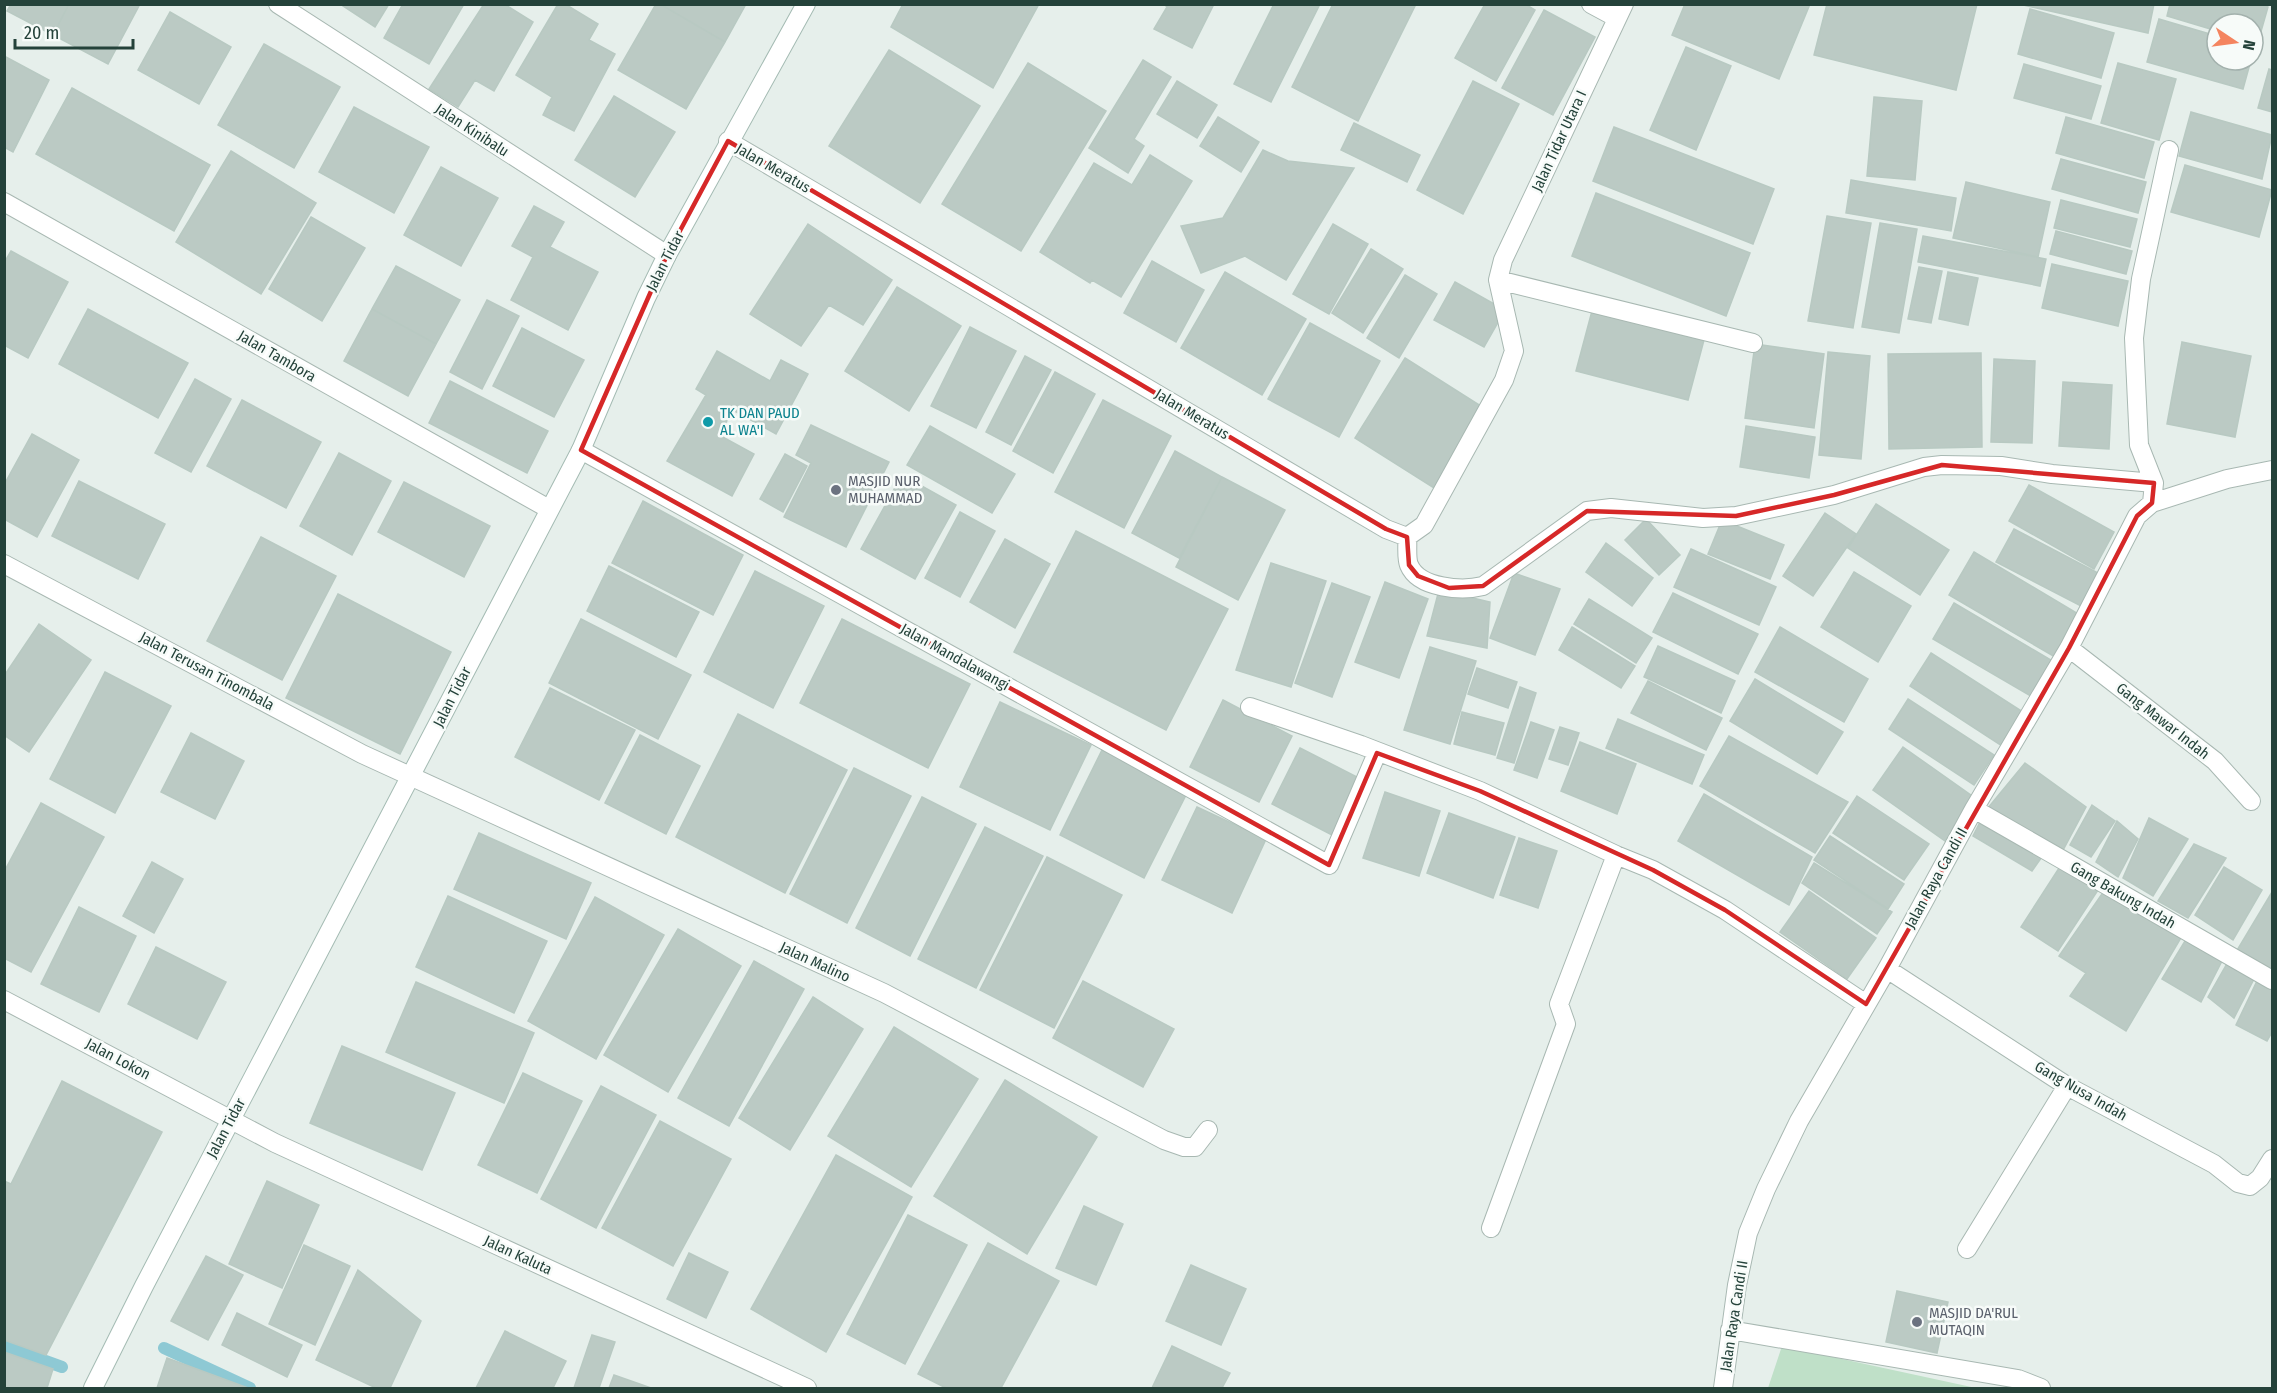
<svg xmlns="http://www.w3.org/2000/svg" width="2277" height="1393" viewBox="0 0 2277 1393" font-family="'Fira Sans Condensed',sans-serif">
<style>
.green{fill:#bfe0c8}
.lines{fill:none;stroke-linecap:round;stroke-linejoin:round}
.stream{stroke:#8ec9d4;stroke-width:12}
.building{fill:#bbcac4;stroke:#b8c9c2;stroke-width:1.5}
.minor-casing{stroke:#a8b8b2;stroke-width:20}
.secondary-casing{stroke:#a4bbb3;stroke-width:20}
.minor{stroke:#fff;stroke-width:18}
.secondary{stroke:#fff;stroke-width:18}
.marked{fill:none;stroke:#d62828;stroke-width:4.5;stroke-linejoin:round}
.culture-dot{fill:#0f9aa8;stroke:#f7fbf9;stroke-width:2}
.worship-dot{fill:#6b7280;stroke:#f7fbf9;stroke-width:2}
.labels{text-anchor:middle;stroke-width:5;stroke-linejoin:round;paint-order:stroke}
.street-label{font-size:15px;fill:#24423a;stroke:#f7fbf9}
.culture-label{font-size:15px;fill:#0d838f;stroke:#f7fbf9;text-anchor:start}
.worship-label{font-size:15px;fill:#5b616d;stroke:#f7fbf9;text-anchor:start}
</style>
<rect width="100%" height="100%" fill="#e6efeb"/>
<!-- green -->
<path class="green" d="M1782,1346L1976,1388H1768Z"/>
<g class="lines">
<!-- stream -->
<path class="stream" d="M4,1346L62,1367
M164,1348L250,1388"/>
</g>
<!-- building -->
<path class="building" d="M11,4H69L53,35L7,11Z
M69,4H140L108,64L53,35Z
M340,4H389L375,27Z
M403,4H464L429,64L384,38Z
M484,4H504L533,22L494,91L475,80L458,107L429,89Z
M558,4H565L598,24L589,40L615,54L574,131L543,115L552,97L516,75Z
M656,4H660L725,42L686,109L618,70Z
M660,4H746L725,42Z
M903,4H1039L993,88L891,27Z
M1164,4H1214L1192,48L1154,29L1167,7Z
M1274,4L1319,6L1271,102L1234,84Z
M1333,4H1416L1358,121L1292,87Z
M1485,4H1525L1535,10L1496,81L1455,58Z
M1685,4H1810L1779,79L1672,35Z
M1827,4H1977L1956,90L1814,55Z
M2019,4H2154L2148,33Z
M2170,4H2260L2268,7L2258,42L2253,41V24H2217V31L2167,16Z
M2030,9L2114,33L2101,78L2018,54Z
M1544,10L1595,37L1553,115L1502,88Z
M170,12L231,47L199,104L138,70Z
M2159,19L2217,36V60H2251L2243,89L2147,62Z
M264,44L340,87L294,168L218,125Z
M1686,47L1731,66L1696,150L1650,130Z
M889,50L980,106L920,203L829,146Z
M4,56L49,80L13,152L4,147Z
M1143,60L1171,77L1134,139L1144,146L1128,173L1089,148Z
M1028,63L1106,111L1021,251L942,204Z
M2118,63L2176,79L2159,140L2101,123Z
M2024,64L2101,86L2091,119L2014,98Z
M2269,69L2272,70V112L2258,108Z
M1177,81L1217,105L1197,138L1157,114Z
M1473,81L1519,104L1463,214L1417,190Z
M72,88L210,165L174,231L36,154Z
M614,96L675,132L635,197L575,160Z
M1874,97L1922,101L1915,180L1867,176Z
M354,107L429,147L394,213L319,172Z
M2191,112L2272,135L2262,179L2179,156Z
M1218,117L1259,142L1241,172L1200,146Z
M2066,117L2154,142L2144,178L2056,153Z
M1354,123L1420,155L1407,182L1341,150Z
M1614,127L1774,189L1753,244L1593,181Z
M1263,150L1288,161L1354,168L1286,280L1245,256L1201,273L1181,226L1223,218Z
M231,151L316,203L261,294L176,242Z
M1150,155L1192,181L1121,297L1092,280L1090,283L1040,252L1094,163L1132,185Z
M2061,159L2146,182L2138,213L2052,189Z
M2185,165L2272,190L2259,237L2171,212Z
M441,167L498,198L461,266L404,235Z
M1851,180L1956,198L1951,231L1846,213Z
M1966,182L2050,202L2038,257L1953,238Z
M1596,193L1750,253L1726,316L1572,256Z
M2061,200L2137,219L2130,247L2054,228Z
M534,206L564,222L550,247L598,272L568,330L511,300L533,257L512,246Z
M1827,216L1871,223L1853,328L1808,321Z
M311,217L365,248L322,321L269,289Z
M1880,223L1917,229L1899,333L1862,327Z
M808,224L892,280L863,325L829,305L801,346L750,314Z
M1333,224L1368,244L1329,314L1293,294Z
M2056,231L2132,251L2126,274L2050,254Z
M1923,236L2046,259L2040,286L1918,262Z
M1371,249L1403,269L1363,333L1332,313Z
M11,251L68,282L28,358L4,345V263Z
M1152,261L1204,290L1176,342L1124,313Z
M2052,264L2128,281L2118,326L2042,308Z
M396,266L460,300L436,344L372,309Z
M1919,267L1942,271L1931,323L1908,319Z
M1225,272L1306,319L1262,395L1181,348Z
M1948,272L1978,278L1968,325L1939,319Z
M1405,275L1437,294L1399,358L1367,338Z
M1455,282L1505,310L1484,347L1434,320Z
M897,287L961,326L909,411L845,371Z
M487,300L519,316L482,389L450,372Z
M88,309L188,363L158,418L59,364Z
M372,309L436,344L408,396L344,361Z
M1592,311L1704,340L1688,400L1576,371Z
M1310,323L1380,361L1339,437L1268,399Z
M970,327L1016,351L976,428L931,406Z
M522,328L584,360L554,417L493,386Z
M2182,342L2251,356L2235,437L2167,424Z
M1755,344L1824,354L1814,428L1745,418Z
M717,351L770,381L781,360L808,374L776,434L733,410L719,435L754,454L732,496L667,461L706,395L696,389Z
M1828,352L1870,356L1861,459L1819,455Z
M1981,353L1982,447L1889,449L1888,354Z
M1025,356L1051,370L1011,445L986,432Z
M1405,358L1484,408L1434,488L1355,438Z
M1994,359L2035,361L2032,443L1991,442Z
M1055,372L1095,394L1053,473L1013,451Z
M195,379L231,399L191,472L155,453Z
M450,381L548,431L527,473L429,423Z
M2063,382L2112,385L2109,449L2059,446Z
M242,400L321,442L286,508L207,466Z
M1103,400L1171,436L1124,528L1055,492Z
M811,425L889,462L846,547L784,517L811,463L796,455Z
M930,426L1015,474L992,513L907,465Z
M1746,426L1815,437L1809,478L1740,467Z
M32,434L79,460L37,537L4,519V485Z
M1175,451L1222,477L1179,558L1132,533Z
M339,453L391,481L352,555L300,526Z
M785,454L807,466L783,512L760,499Z
M902,475L956,505L915,579L861,549Z
M1222,477L1285,510L1238,600L1176,567Z
M79,481L165,524L138,579L52,536Z
M404,482L490,526L464,577L378,532Z
M2029,485L2114,532L2094,569L2009,521Z
M643,501L743,555L713,615L612,563Z
M1876,504L1949,550L1920,595L1848,548Z
M960,512L995,531L960,597L925,578Z
M1825,513L1856,534L1813,596L1783,576Z
M1646,519L1680,555L1659,575L1625,540Z
M1722,520L1784,545L1770,579L1708,554Z
M2014,529L2100,574L2083,607L1996,562Z
M1076,531L1228,609L1166,730L1014,652Z
M261,537L336,576L282,680L207,641Z
M1005,539L1050,564L1015,628L970,602Z
M1606,543L1653,578L1632,606L1586,572Z
M1691,549L1776,587L1759,625L1674,587Z
M1974,552L2080,615L2055,657L1949,595Z
M1271,563L1326,581L1291,687L1236,670Z
M609,566L699,612L676,657L587,611Z
M755,571L824,606L773,708L704,672Z
M1854,572L1911,606L1878,662L1821,627Z
M1514,573L1560,589L1535,655L1490,638Z
M1385,582L1428,599L1399,678L1355,662Z
M1332,583L1370,597L1332,697L1295,683Z
M1439,590L1490,602L1487,648L1427,636Z
M1673,593L1758,634L1738,674L1653,632Z
M338,594L451,652L400,754L286,698Z
M1589,599L1652,638L1636,663L1574,624Z
M1954,603L2056,663L2036,699L1933,639Z
M581,619L691,675L658,739L549,683Z
M842,619L970,684L928,768L800,703Z
M39,624L91,660L29,752L4,735V676Z
M1572,627L1635,666L1621,688L1559,650Z
M1780,627L1868,679L1844,722L1755,672Z
M1658,646L1735,681L1721,713L1644,677Z
M1430,647L1476,661L1450,744L1404,730Z
M1931,653L2023,712L2002,746L1910,686Z
M1477,668L1517,682L1508,708L1468,694Z
M105,672L171,706L115,813L50,779Z
M1755,679L1843,732L1817,774L1730,721Z
M1648,681L1722,718L1706,750L1631,713Z
M1520,687L1536,693L1514,763L1497,758Z
M550,688L635,730L599,800L515,757Z
M1908,699L1994,755L1974,785L1889,729Z
M1223,700L1292,736L1259,802L1190,767Z
M1000,702L1091,745L1050,830L960,787Z
M1462,712L1504,723L1495,755L1454,744Z
M738,714L847,770L785,893L676,837Z
M1618,719L1704,755L1692,784L1606,748Z
M1531,722L1554,730L1537,778L1514,770Z
M1560,727L1579,733L1568,765L1549,759Z
M191,733L244,761L215,819L161,792Z
M640,735L700,766L666,834L605,803Z
M1729,736L1848,802L1815,853L1700,786Z
M1580,742L1636,764L1617,814L1561,791Z
M1903,747L1975,798L1945,841L1873,790Z
M1300,748L1361,779L1332,835L1272,804Z
M1102,750L1187,793L1144,878L1060,835Z
M2025,763L2086,807L2061,854L1987,809Z
M854,768L911,796L847,923L790,894Z
M1385,792L1440,811L1419,876L1363,858Z
M1704,794L1812,857L1789,905L1678,841Z
M1857,796L1929,844L1904,880L1833,833Z
M922,797L976,824L910,956L856,928Z
M41,803L104,837L31,972L4,958V872Z
M2092,805L2115,821L2091,857L2070,845Z
M1197,807L1266,839L1232,913L1162,880Z
M1449,813L1515,837L1493,898L1427,873Z
M1982,818L2044,854L2032,871L1973,836Z
M2149,818L2188,839L2153,896L2123,878Z
M2117,821L2138,839L2118,877L2096,862Z
M985,827L1043,856L976,988L918,959Z
M479,833L591,883L566,939L454,889Z
M1830,836L1904,884L1888,909L1814,860Z
M1519,838L1557,851L1538,908L1500,895Z
M2194,844L2226,858L2188,918L2158,901Z
M1047,857L1122,895L1054,1028L980,990Z
M152,862L183,879L154,933L123,916Z
M1814,863L1892,912L1877,934L1802,883Z
M2061,865L2100,887L2058,951L2021,927Z
M2224,867L2262,890L2233,940L2195,915Z
M1809,891L1876,938L1847,979L1780,932Z
M2104,891L2182,936L2126,1031L2070,996L2086,973L2059,956Z
M2272,892V973L2236,952Z
M448,896L547,941L514,1013L416,967Z
M595,897L664,935L596,1059L528,1021Z
M79,907L136,936L99,1012L41,984Z
M678,929L741,966L668,1092L604,1055Z
M2188,936L2224,957L2201,1002L2162,979Z
M156,947L226,982L197,1039L128,1004Z
M2229,960L2256,975L2234,1018L2208,997Z
M754,961L804,989L729,1126L678,1098Z
M2258,979L2272,989V1032L2267,1041L2236,1025Z
M1083,981L1174,1029L1143,1087L1053,1038Z
M416,982L534,1033L504,1103L386,1052Z
M813,997L863,1029L790,1150L739,1118Z
M894,1027L978,1079L911,1187L828,1136Z
M342,1046L455,1093L422,1170L310,1123Z
M523,1073L582,1101L537,1193L478,1165Z
M1005,1080L1097,1137L1027,1254L934,1196Z
M62,1081L162,1132L46,1355L4,1340V1181L11,1184Z
M601,1086L656,1115L596,1228L541,1199Z
M660,1121L731,1159L673,1266L602,1228Z
M836,1155L912,1197L826,1352L751,1309Z
M267,1181L319,1205L282,1288L229,1264Z
M1084,1206L1123,1224L1096,1285L1056,1268Z
M908,1215L967,1245L905,1364L847,1334Z
M988,1243L1059,1281L1001,1388H946L918,1374Z
M304,1245L350,1266L315,1345L269,1324Z
M689,1253L728,1272L706,1318L667,1299Z
M206,1256L243,1275L208,1340L171,1321Z
M1191,1265L1246,1289L1221,1345L1166,1321Z
M358,1270L421,1321L390,1388H376L316,1360Z
M1897,1291L1948,1302L1937,1353L1886,1342Z
M237,1313L302,1345L287,1377L222,1345Z
M505,1331L566,1361L553,1388H476Z
M592,1335L615,1342L599,1388H574Z
M1172,1346L1230,1373L1222,1388H1152Z
M4,1352L53,1369L47,1388H4Z
M167,1358L248,1388H157Z
M614,1375L651,1388H609Z"/>
<g class="lines">
<defs>
<path id="minor" d="M278,4L667,255
M1591,4L1617,18
M728,141L1386,529L1407,537L1424,525L1504,380L1514,351L1498,280L1503,260L1624,4
M4,202L549,509
M1498,280L1753,343
M581,450L1329,865L1377,753
M2154,483L2139,445L2134,338L2141,279L2169,150
M1407,537C1408,545 1406,558 1409,565C1419,589 1463,591 1483,586L1587,511L1611,508L1703,518L1736,516L1834,495L1924,467L1942,465L2001,466L2052,474L2154,483L2152,503
M4,564L362,754L884,993L1164,1140L1184,1147H1195L1208,1130
M2069,648L2215,761L2251,801
M1250,707L1361,745L1480,791L1616,855L1653,870L1725,910L1866,1004
M1974,809L2272,980
M1887,969L2067,1086L2214,1164L2238,1183L2250,1186L2260,1178L2272,1159
M4,1000L275,1143L807,1388
M1491,1228L1566,1024L1559,1004L1616,855
M1967,1249L2067,1086
M1730,1330L2018,1379L2041,1388
M1723,1388L1737,1285L1748,1233L1766,1189L1799,1121L1887,969L1974,809L2069,648L2137,516L2152,503L2227,479L2272,470"/>
<path id="secondary" d="M93,1388L144,1286L581,450L646,298L667,255L806,4"/>
</defs>
<!-- minor casing -->
<use href="#minor" class="minor-casing"/>
<!-- secondary casing -->
<use href="#secondary" class="secondary-casing"/>
<!-- minor -->
<use href="#minor" class="minor"/>
<!-- secondary -->
<use href="#secondary" class="secondary"/>
</g>
<!-- marked area -->
<path class="marked" d="M728,141L1386,529L1407,537L1409,565L1418,576L1449,588L1483,586L1587,511L1736,516L1834,495L1942,465L2154,483L2152,503L2137,516L2069,648L1866,1004L1725,910L1653,870L1480,791L1377,753L1329,865L581,450L667,255Z"/>
<!-- markers -->
<circle class="culture-dot" cx="708" cy="422" r="6"/>
<g class="worship-dot">
<circle cx="836" cy="490" r="6"/>
<circle cx="1917" cy="1322" r="6"/>
</g>
<g class="labels">
<!-- street labels -->
<g class="street-label">
<text transform="translate(472 130) rotate(33)" y="5">Jalan Kinibalu</text>
<text transform="translate(1559 141) rotate(-65)" y="5">Jalan Tidar Utara I</text>
<text transform="translate(773 168) rotate(30)" y="5">Jalan Meratus</text>
<text transform="translate(665 261) rotate(-63)" y="5">Jalan Tidar</text>
<text transform="translate(277 356) rotate(30)" y="5">Jalan Tambora</text>
<text transform="translate(1192 414) rotate(31)" y="5">Jalan Meratus</text>
<text transform="translate(955 657) rotate(29)" y="5">Jalan Mandalawangi</text>
<text transform="translate(207 671) rotate(28)" y="5">Jalan Terusan Tinombala</text>
<text transform="translate(452 697) rotate(-63)" y="5">Jalan Tidar</text>
<text transform="translate(2163 721) rotate(38)" y="5">Gang Mawar Indah</text>
<text transform="translate(1936 878) rotate(-61)" y="5">Jalan Raya Candi II</text>
<text transform="translate(2123 895) rotate(30)" y="5">Gang Bakung Indah</text>
<text transform="translate(815 962) rotate(25)" y="5">Jalan Malino</text>
<text transform="translate(118 1059) rotate(28)" y="5">Jalan Lokon</text>
<text transform="translate(2081 1091) rotate(30)" y="5">Gang Nusa Indah</text>
<text transform="translate(226 1128) rotate(-62)" y="5">Jalan Tidar</text>
<text transform="translate(518 1255) rotate(25)" y="5">Jalan Kaluta</text>
<text transform="translate(1734 1316) rotate(-81)" y="5">Jalan Raya Candi II</text>
</g>
<!-- culture labels -->
<g class="culture-label">
<text x="720" y="418">TK DAN PAUD<tspan x="720" dy="17">AL WA'I</tspan></text>
</g>
<!-- worship labels -->
<g class="worship-label">
<text x="848" y="486">MASJID NUR<tspan x="848" dy="17">MUHAMMAD</tspan></text>
<text x="1929" y="1318">MASJID DA'RUL<tspan x="1929" dy="17">MUTAQIN</tspan></text>
</g>
</g>
<!-- border -->
<rect width="2277" height="1393" fill="none" stroke="#24423a" stroke-width="12"/>
<!-- north arrow -->
<g transform="translate(2235 42) rotate(103)"><circle r="28" fill="#f7fbf9" stroke="#a3b1ad" stroke-width="1.5"/>
<path d="M0-4.5L10 22L0 15L-10 22Z" fill="#f4845f"/>
<text y="-9" font-size="16" font-weight="bold" text-anchor="middle" fill="#24423a">N</text>
</g>
<!-- scale -->
<path d="M15 39v9h118v-9" fill="none" stroke="#24423a" stroke-width="3"/>
<text x="24" y="39" font-size="18" fill="#24423a" stroke="#f7fbf9" stroke-width="4.5" paint-order="stroke">20 m</text>
</svg>
